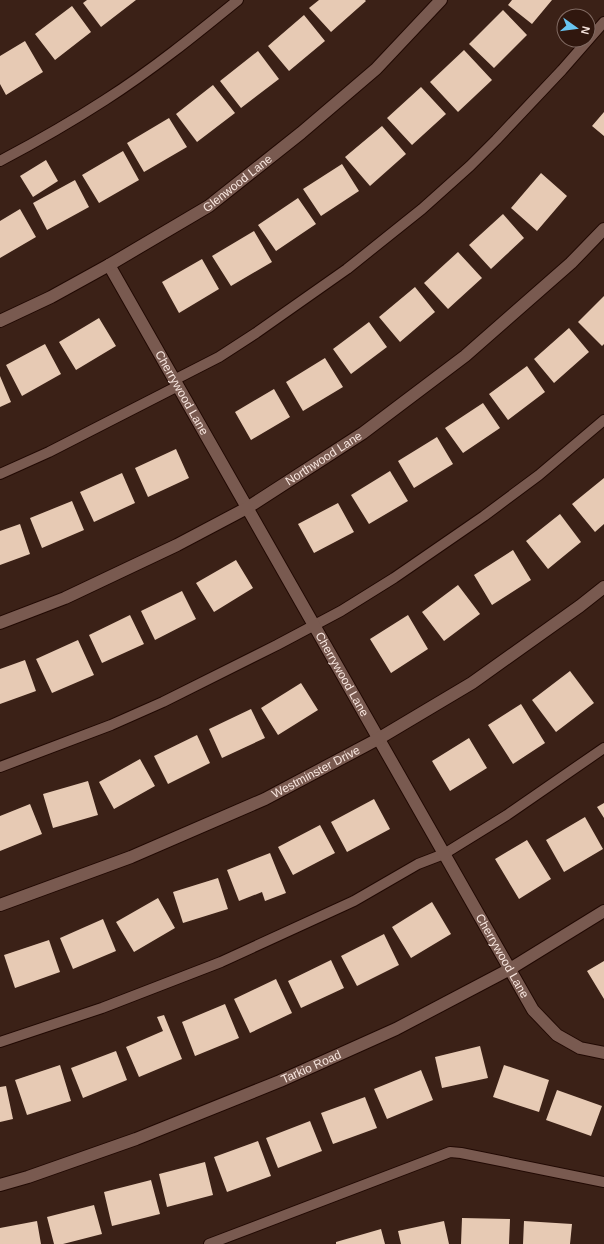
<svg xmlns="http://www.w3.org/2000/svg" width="604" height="1244" viewBox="0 0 604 1244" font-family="Helvetica,sans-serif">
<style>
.building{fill:#e7cab4}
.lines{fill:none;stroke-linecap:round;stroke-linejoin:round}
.lane-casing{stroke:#210903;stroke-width:12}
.street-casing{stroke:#210903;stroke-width:14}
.lane{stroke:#795a50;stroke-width:10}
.street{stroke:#795a50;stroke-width:12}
.labels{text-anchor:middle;stroke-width:4;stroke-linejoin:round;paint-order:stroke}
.street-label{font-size:12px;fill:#f8e6df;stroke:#30170e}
</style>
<rect width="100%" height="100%" fill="#3b2117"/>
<!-- building -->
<path class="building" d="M87,0H136L101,27L83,3Z
M319,0H365L366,1L331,32L309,8Z
M512,0H552L532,24L508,5Z
M72,6L91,32L55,60L35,34Z
M503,10L527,35L494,68L469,44Z
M304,15L325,41L289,71L268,46Z
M25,41L43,72L6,95L0,84V56Z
M464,50L492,80L458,112L430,82Z
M258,51L279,79L241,108L220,81Z
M213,85L235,113L197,142L176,114Z
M421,87L446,114L412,145L387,118Z
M604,112V136L592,126Z
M169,118L187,147L144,172L127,143Z
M382,126L406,154L370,186L345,157Z
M123,151L139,180L99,203L82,175Z
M46,160L58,181L33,197L20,176Z
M342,164L359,191L321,216L303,189Z
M541,173L567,196L537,231L511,208Z
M75,180L89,207L47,230L33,203Z
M298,198L316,224L276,251L258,225Z
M20,209L36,237L0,258V221Z
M503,214L524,238L491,269L469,245Z
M254,231L272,262L231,286L212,256Z
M458,252L482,278L448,309L424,283Z
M202,259L219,289L179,313L162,282Z
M415,287L435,312L400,342L379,317Z
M604,296V344L602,346L578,322Z
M99,318L116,346L76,370L59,342Z
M369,322L387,347L351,374L333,349Z
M569,328L589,352L554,383L534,359Z
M45,344L61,374L22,396L6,365Z
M325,358L343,387L303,411L286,382Z
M527,366L545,392L508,420L489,394Z
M0,376L11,402L0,407Z
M274,389L290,417L251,440L235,412Z
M483,403L500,428L463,453L445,428Z
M437,437L453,464L414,488L398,461Z
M176,449L189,478L148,497L135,468Z
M390,471L408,501L369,524L351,495Z
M122,473L135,503L94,522L80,492Z
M604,478V524L595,532L572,504Z
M72,501L84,530L42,548L30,518Z
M338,503L354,532L314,553L298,524Z
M560,514L581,542L548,569L526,541Z
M20,524L30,554L0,565V531Z
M513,550L531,580L492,605L474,575Z
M236,560L253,588L214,612L196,583Z
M458,585L480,614L444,641L422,612Z
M182,591L196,619L155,640L141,611Z
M130,615L144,644L102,663L89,635Z
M408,615L428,649L391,673L370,639Z
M78,640L94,675L52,693L36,659Z
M25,660L36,691L0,704V669Z
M570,671L594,703L556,732L532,700Z
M301,683L318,710L278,735L261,708Z
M521,704L545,743L513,764L488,725Z
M251,709L265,738L222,758L209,729Z
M197,735L210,763L168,784L154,756Z
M469,738L487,768L450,791L432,761Z
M140,759L155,786L114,809L99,782Z
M88,781L98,815L53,828L43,794Z
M374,799L390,829L347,852L331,822Z
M604,803V818L597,807Z
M30,804L42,834L0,851V816Z
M585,817L603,849L564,872L546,840Z
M320,825L335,853L293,875L278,847Z
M527,840L551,879L519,899L495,859Z
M270,853L286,893L265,901L262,892L239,901L227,870Z
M218,878L228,909L183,923L173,892Z
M158,898L175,928L134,952L116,922Z
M432,902L451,934L411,958L392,927Z
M103,919L116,951L73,969L60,938Z
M384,934L399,965L357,986L341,956Z
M49,940L60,972L15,988L4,955Z
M331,960L344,988L301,1008L288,981Z
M604,961V999L587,971Z
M276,979L292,1013L250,1033L234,999Z
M225,1004L239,1038L195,1056L182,1022Z
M164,1015L182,1059L139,1077L126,1047L163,1031L157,1017Z
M480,1046L488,1078L442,1088L435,1057Z
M116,1051L127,1080L83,1098L71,1068Z
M60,1065L71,1101L27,1115L15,1080Z
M504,1065L549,1080L539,1112L493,1097Z
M421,1070L433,1100L387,1119L374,1089Z
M6,1086L13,1119L0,1122V1087Z
M557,1090L602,1106L591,1136L546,1120Z
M365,1097L377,1128L333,1144L321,1113Z
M310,1121L322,1151L278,1168L266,1138Z
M258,1141L271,1176L227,1192L214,1157Z
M205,1162L213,1195L167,1207L159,1174Z
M151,1180L160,1214L112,1226L104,1192Z
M94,1205L102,1234L63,1244H54L47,1217Z
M462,1218L510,1219L509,1244H461Z
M37,1221L41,1244H0V1228Z
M444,1221L449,1244H401L398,1231Z
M524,1221L572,1224L570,1244H523Z
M381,1229L385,1244H336V1242Z"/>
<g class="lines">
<defs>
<path id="lane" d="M0,161C36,142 71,122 105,100C152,70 195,35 238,0
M174,380L219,357L256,333L347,269L422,209L470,166L496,140L562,70L604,22
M0,474L49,452L178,386
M0,767L111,725L163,702L277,645L341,611L394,578L484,516L539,475L604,420
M0,1042L102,1008L221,962L354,901L418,864L444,854L507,815L604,748
M209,1244L450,1152L461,1153L604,1182"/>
<g id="street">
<path id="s1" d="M109,265L533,1010L557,1035L580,1048L604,1053"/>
<path id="s2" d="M0,321L51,297L109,265L209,206L301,133L376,69L441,0"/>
<path id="s3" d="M0,623L65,598L177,545L247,508L363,433L465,356L571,263L604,229"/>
<path id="s4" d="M0,905L131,857L265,799L378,739L472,683L580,606L604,587"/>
<path id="s5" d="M0,1185L28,1177L136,1139L280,1081L396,1029L510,969L604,911"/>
</g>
</defs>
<!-- lane casing -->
<use href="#lane" class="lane-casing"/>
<!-- street casing -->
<use href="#street" class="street-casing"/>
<!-- lane -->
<use href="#lane" class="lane"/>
<!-- street -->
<use href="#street" class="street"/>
</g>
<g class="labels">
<!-- street labels -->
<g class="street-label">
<text dy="4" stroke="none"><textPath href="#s2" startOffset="275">Glenwood Lane</textPath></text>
<text dy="4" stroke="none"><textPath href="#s1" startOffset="147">Cherrywood Lane</textPath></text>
<text dy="4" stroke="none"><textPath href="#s3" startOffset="364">Northwood Lane</textPath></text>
<text dy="4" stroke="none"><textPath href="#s1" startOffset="471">Cherrywood Lane</textPath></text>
<text dy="4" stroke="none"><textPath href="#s4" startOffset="343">Westminster Drive</textPath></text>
<text dy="4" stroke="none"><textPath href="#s1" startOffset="795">Cherrywood Lane</textPath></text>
<text dy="4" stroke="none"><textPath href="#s5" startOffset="333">Tarkio Road</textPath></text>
</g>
</g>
<!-- north arrow -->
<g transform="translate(576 28) rotate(104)"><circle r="19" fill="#30170e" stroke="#806a62"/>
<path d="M0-3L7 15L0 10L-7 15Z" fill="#68c4f0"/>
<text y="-6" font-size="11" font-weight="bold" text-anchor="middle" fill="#f8e6df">N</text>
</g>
</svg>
